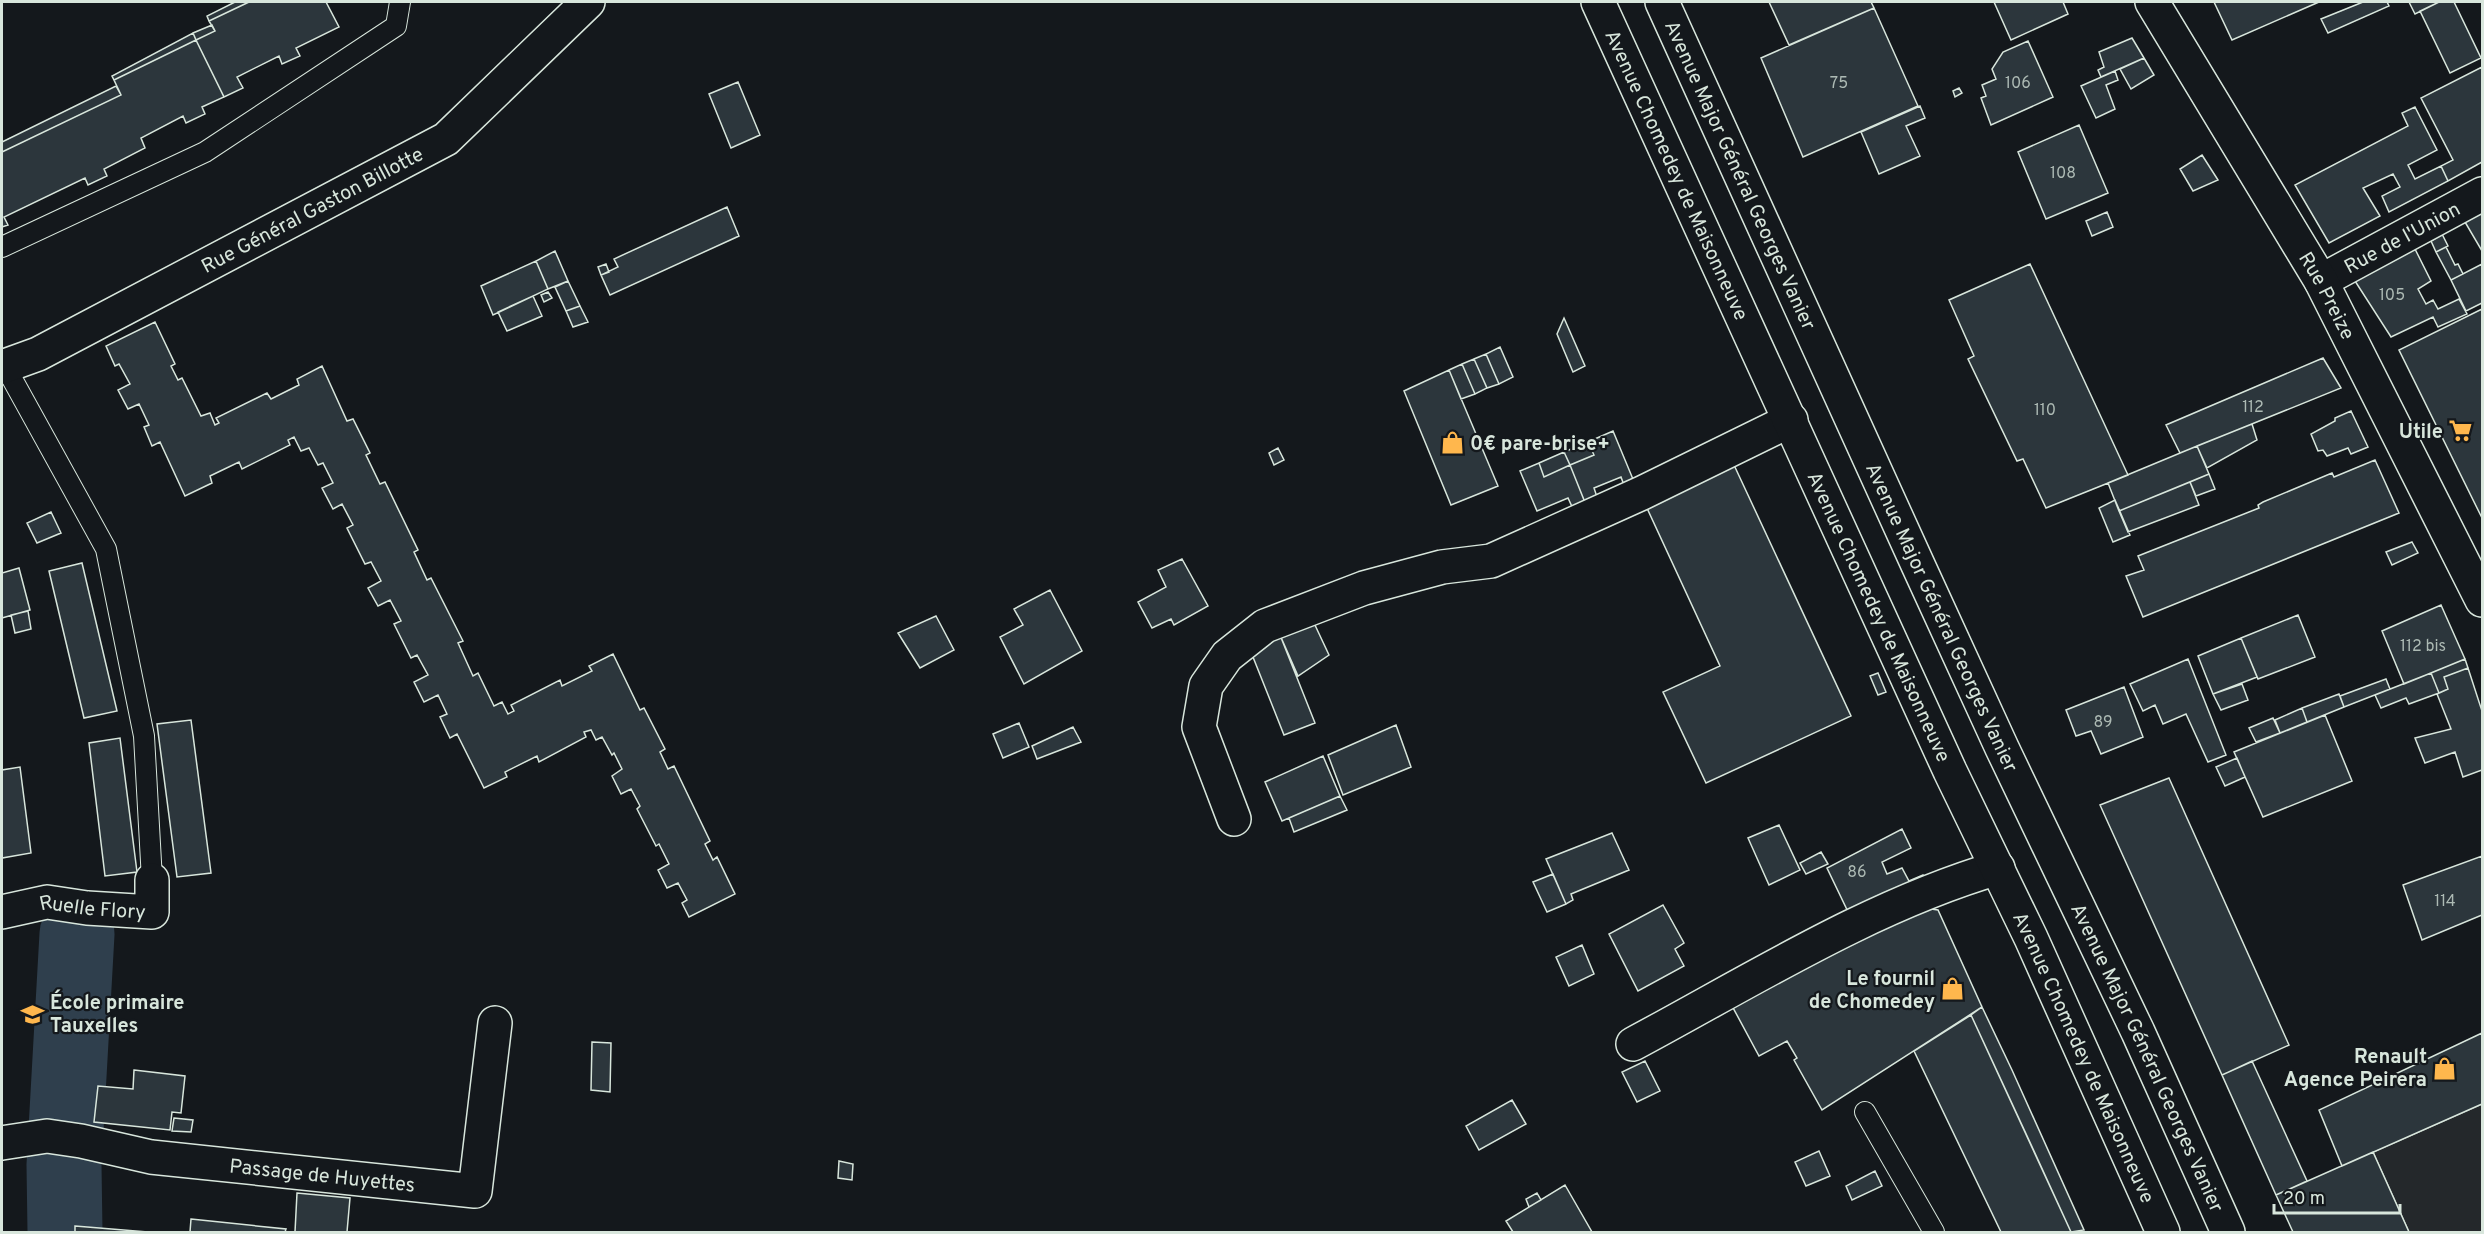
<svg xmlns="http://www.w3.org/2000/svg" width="2484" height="1234" viewBox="0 0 2484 1234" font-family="Overpass,sans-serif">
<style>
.parking{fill:#24282b;stroke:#939e99;stroke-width:1.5}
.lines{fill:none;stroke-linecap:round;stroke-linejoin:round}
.river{stroke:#2f3f4d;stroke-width:75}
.building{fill:#2c363c;stroke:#d8e6dc;stroke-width:1.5}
.service-casing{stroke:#d8e6dc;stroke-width:22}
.minor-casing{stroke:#d8e6dc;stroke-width:36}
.tertiary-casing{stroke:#d8e6dc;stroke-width:36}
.primary-casing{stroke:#d8e6dc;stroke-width:36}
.service{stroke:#14181c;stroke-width:20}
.minor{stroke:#14181c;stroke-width:33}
.tertiary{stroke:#14181c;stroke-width:33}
.primary{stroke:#14181c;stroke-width:33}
.labels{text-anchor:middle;stroke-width:4.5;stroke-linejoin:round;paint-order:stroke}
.number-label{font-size:16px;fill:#adbab4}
.street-label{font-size:20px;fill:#d8e6dc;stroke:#14181c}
.poi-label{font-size:20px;font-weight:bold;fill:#d8e6dc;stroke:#14181c;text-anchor:end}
</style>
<rect width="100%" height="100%" fill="#14181c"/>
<!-- parking -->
<path class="parking" d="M2482,1104V1232H2409L2373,1152Z"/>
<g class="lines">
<!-- river -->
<path class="river" d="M65,1232L64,1165L77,934"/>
</g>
<!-- building -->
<path class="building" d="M235,2H249L209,21L207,16Z
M249,2H326L339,27L296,48L300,56L282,64L279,56L237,77L243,88L224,97L196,40L215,31L209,21Z
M1769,2H1871L1874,8L1789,45Z
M1994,2H2063L2068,14L2011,40Z
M2214,2H2319L2232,40Z
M2363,2H2387L2389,6L2328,33L2321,19Z
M2409,2H2439L2415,14Z
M2439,2H2454L2481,58L2450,73L2420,11Z
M1874,8L1918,106L1803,157L1761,58Z
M212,25L215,31L196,40L193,33Z
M193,33L196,40L114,80L112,76Z
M2132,38L2144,58L2101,77L2098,70L2104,67L2099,52Z
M196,40L224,97L202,107L205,114L186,123L183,116L141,138L145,148L104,169L107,176L88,185L85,178L4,217L8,225L2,227V152L121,95L114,80Z
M2028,41L2053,97L1991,125L1981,98L1986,96L1982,85L1996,79L1992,69L2003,52Z
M2144,58L2154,75L2131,89L2120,69Z
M2482,67V162L2448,181L2441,166L2453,160L2421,98Z
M2115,71L2118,80L2106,85L2115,109L2096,118L2081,86Z
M738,82L760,135L731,148L709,94Z
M116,86L121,95L2,152V142Z
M1959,88L1962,93L1955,97L1953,91Z
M1920,106L1925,118L1906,126L1920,156L1879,174L1861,132Z
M2415,107L2437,150L2408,165L2415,179L2441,166L2448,181L2389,212L2382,196L2400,187L2393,174L2363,188L2380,216L2329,243L2295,185L2408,126L2402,113Z
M2079,125L2108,193L2046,219L2018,152Z
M2202,155L2218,180L2193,191L2180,169Z
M727,207L739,236L610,295L601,275L618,267L614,259Z
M2107,212L2113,227L2092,236L2086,221Z
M2482,213V251L2465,222Z
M2442,234L2448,246L2436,252L2431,241Z
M2446,247L2455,265L2458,264L2463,274L2451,280L2436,252Z
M2415,249L2431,281L2418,289L2426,304L2433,300L2438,309L2459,299L2467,314L2438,327L2433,317L2391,337L2355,281Z
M555,251L568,281L548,289L536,261Z
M536,261L548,289L493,315L481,286Z
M606,264L609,272L601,275L598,267Z
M2030,264L2128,475L2046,508L2023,459L2017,461L1968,359L1974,356L1949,300Z
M2482,264V303L2466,311L2451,280Z
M568,281L580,306L566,311L555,287Z
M548,292L552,298L544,302L541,295Z
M533,296L542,316L507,331L498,312Z
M580,306L588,322L573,327L566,311Z
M2482,309V518L2399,350Z
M1564,318L1585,366L1573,372L1557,334Z
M155,322L175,364L171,366L178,380L182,378L201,416L210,413L215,425L219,423L216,418L267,393L271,399L299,385L297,379L322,366L347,421L353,419L370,453L366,455L380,484L385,482L418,550L414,552L427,580L431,578L463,641L458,643L473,676L478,673L494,706L502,702L508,714L514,711L511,705L560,680L562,686L592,671L589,666L613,654L640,710L644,708L665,749L660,752L668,769L674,766L710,841L705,844L713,860L717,857L735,894L689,917L682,903L687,900L678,883L667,888L658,870L669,864L659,844L656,846L637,809L640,806L631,789L621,794L612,776L622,769L614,753L612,755L602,737L596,740L591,730L584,732L586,737L539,762L537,756L505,772L507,777L484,788L457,734L450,738L440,717L447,714L438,695L424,702L414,682L428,675L417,655L411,658L394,624L401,621L390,600L378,606L368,588L381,581L371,562L365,564L347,528L353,525L342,504L333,509L322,488L333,483L323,463L318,465L309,448L301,451L294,437L288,440L290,445L242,469L239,462L210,476L212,483L185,496L160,442L152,446L144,427L149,425L139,404L128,409L118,390L130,384L119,364L115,366L106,346Z
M1500,347L1513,377L1499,384L1486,354Z
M1486,354L1499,384L1487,388L1474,359Z
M2323,358L2341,388L2180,453L2166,425Z
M1474,359L1487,388L1475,394L1462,364Z
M1462,364L1475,394L1461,399L1449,370Z
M1449,370L1498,486L1451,505L1404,391Z
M2351,411L2368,447L2351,454L2348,448L2327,456L2323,450L2318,451L2311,434L2335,421V418Z
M2252,424L2257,440L2207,468L2197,446Z
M1613,431L1635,484L1625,488L1621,477L1594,488L1598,500L1586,505L1570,465L1594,455L1588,442Z
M1588,442L1594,455L1570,465L1564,452Z
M2197,446L2209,474L2119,511L2108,483Z
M1278,448L1284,460L1274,465L1269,453Z
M1564,452L1570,465L1544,477L1539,463Z
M2375,460L2399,513L2143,617L2126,576L2144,570L2138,556L2259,508L2258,505L2263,502L2332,473L2334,477Z
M1539,463L1544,477L1570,465L1586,505L1574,511L1568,498L1537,511L1520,471Z
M1734,465L1851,716L1706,783L1663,692L1720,666L1646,506Z
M2209,474L2215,489L2196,496L2190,482Z
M2190,482L2199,505L2128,532L2119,511Z
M2115,500L2130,535L2113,542L2099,508Z
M51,512L61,533L37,543L27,523Z
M2412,542L2418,553L2392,565L2386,552Z
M1182,559L1208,606L1174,625L1171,619L1152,628L1138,602L1166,587L1158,570Z
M82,563L117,711L84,718L49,571Z
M19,568L30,610L2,618V573Z
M1050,590L1082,651L1024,684L1000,637L1023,625L1014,609Z
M2441,605L2465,659L2404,684L2382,631Z
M28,611L31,629L15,633L11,615Z
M2298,615L2315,657L2258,679L2241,638Z
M936,616L954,650L920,668L898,633Z
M1314,623L1329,655L1298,676L1280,635Z
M1280,635L1315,723L1284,735L1251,652Z
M2241,638L2257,677L2213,694L2198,656Z
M2188,659L2226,755L2208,762L2186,714L2163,724L2155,705L2143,711L2130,684Z
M2465,659L2468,668L2444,677L2448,689L2439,693L2431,673Z
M2468,668L2482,711V770L2463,777L2455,752L2425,763L2415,738L2451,729L2437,694L2448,689L2444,677Z
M1878,673L1886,692L1878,695L1870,676Z
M2431,673L2439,693L2409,704L2406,698L2381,708L2375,695Z
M2386,679L2390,689L2344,707L2340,696Z
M2242,684L2248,700L2221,710L2213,694Z
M2124,687L2143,737L2101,754L2091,731L2076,736L2066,710Z
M2339,694L2344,707L2307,722L2302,708Z
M2302,708L2307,722L2280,733L2275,720Z
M2325,715L2352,781L2263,817L2234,752Z
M2273,718L2280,733L2256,742L2249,728Z
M191,720L211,873L177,877L157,724Z
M1019,723L1029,747L1003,758L993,734Z
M1396,725L1411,767L1343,795L1328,755Z
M1073,727L1081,742L1037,759L1032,746Z
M120,738L137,872L105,876L89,743Z
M1323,756L1340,796L1282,821L1265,782Z
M2237,758L2245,777L2225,786L2216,767Z
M20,767L31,853L2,858V770Z
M2169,778L2289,1045L2222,1075L2100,805Z
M1340,796L1347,810L1294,832L1289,818Z
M1779,825L1800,870L1769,885L1748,838Z
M1902,829L1911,848L1882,862L1887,874L1902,868L1909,881L1923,875L1925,879L1851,918L1827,868Z
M1612,833L1629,870L1571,894L1573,900L1566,904L1546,859Z
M1821,852L1828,864L1806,874L1800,863Z
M2482,856V915L2422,940L2403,885Z
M1553,874L1566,904L1547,912L1533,882Z
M1663,905L1684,943L1675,949L1684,966L1638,991L1609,934Z
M1917,907L1938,910L1982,1007L1822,1110L1794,1060L1797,1058L1787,1041L1759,1056L1731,1004Z
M1582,945L1594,974L1569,986L1556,957Z
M1982,1007L2012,1070L2084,1230L2071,1232L1971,1015Z
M1971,1015L2034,1151L2071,1232H2001L1914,1051Z
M2482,1033V1104L2342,1166L2319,1110Z
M592,1042L611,1043L610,1092L591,1090Z
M1645,1061L1660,1091L1637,1102L1622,1072Z
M2252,1061L2307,1181L2276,1195L2222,1075Z
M134,1070L185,1076L181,1113L172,1112L170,1130L94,1122L98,1086L133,1089Z
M1512,1100L1526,1124L1479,1150L1466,1126Z
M174,1118L193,1120L191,1132L172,1131Z
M1819,1151L1830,1176L1806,1186L1795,1162Z
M2373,1152L2409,1232H2293L2276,1195Z
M839,1161L853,1164L852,1180L838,1178Z
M1875,1171L1882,1186L1852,1200L1846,1186Z
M1565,1185L1592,1232H1513L1506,1221Z
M297,1193L350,1198L347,1232H295Z
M1537,1193L1541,1200L1529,1207L1526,1199Z
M191,1219L286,1229L285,1232H190Z
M75,1226L148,1232H75Z"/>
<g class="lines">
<defs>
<path id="service" d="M2,247L205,152L396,26L400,2
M5,366L106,549L144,736L152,880
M1865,1112L1934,1232"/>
<g id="minor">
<path id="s1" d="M2321,281L2482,194"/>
<path id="s2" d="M2,367L38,354L446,139L588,2"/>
<path d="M1234,819L1199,727L1206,686L1227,656L1265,626L1364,588L1442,567L1491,561L1642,493L1791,420"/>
<path id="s3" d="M2,912L47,902L87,908L152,912V880"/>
<path d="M1633,1044C1749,982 1871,905 1998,868"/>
<path id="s4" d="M2,1143L47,1136L81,1141L151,1157L475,1191L495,1023"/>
</g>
<g id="tertiary">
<path id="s5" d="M2152,2L2321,281L2482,600"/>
</g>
<g id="primary">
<path id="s6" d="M1598,2L1950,771L2031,938L2163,1232"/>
<path id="s7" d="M1662,2L1918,565L2002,748L2138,1032L2228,1232"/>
</g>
</defs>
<!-- service casing -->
<use href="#service" class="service-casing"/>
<!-- minor casing -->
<use href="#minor" class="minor-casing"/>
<!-- tertiary casing -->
<use href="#tertiary" class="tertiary-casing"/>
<!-- primary casing -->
<use href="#primary" class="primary-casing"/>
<!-- service -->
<use href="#service" class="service"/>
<!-- minor -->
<use href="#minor" class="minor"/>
<!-- tertiary -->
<use href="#tertiary" class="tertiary"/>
<!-- primary -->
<use href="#primary" class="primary"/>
</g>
<!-- icons -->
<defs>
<symbol id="supermarket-bare" viewBox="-9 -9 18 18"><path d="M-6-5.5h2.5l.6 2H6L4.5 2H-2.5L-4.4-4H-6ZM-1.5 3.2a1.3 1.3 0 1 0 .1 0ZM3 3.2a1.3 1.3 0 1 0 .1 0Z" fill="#ffb74d" stroke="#14181c" stroke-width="2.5" paint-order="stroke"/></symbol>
<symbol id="shop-bare" viewBox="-9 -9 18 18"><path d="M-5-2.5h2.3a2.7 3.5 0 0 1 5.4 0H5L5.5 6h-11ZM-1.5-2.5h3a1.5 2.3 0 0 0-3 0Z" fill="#ffb74d" stroke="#14181c" stroke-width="2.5" paint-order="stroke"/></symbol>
<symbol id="school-bare" viewBox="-9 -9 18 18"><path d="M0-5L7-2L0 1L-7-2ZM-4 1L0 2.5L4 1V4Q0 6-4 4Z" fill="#ffb74d" stroke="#14181c" stroke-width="2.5" paint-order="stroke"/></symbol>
</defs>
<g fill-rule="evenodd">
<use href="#supermarket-bare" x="2444" y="414" width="33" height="33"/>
<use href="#shop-bare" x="1436" y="426" width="33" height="33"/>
<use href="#shop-bare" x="1936" y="972" width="33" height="33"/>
<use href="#school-bare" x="16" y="998" width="33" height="33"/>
<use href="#shop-bare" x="2428" y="1052" width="33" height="33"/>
</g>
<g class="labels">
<!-- number labels -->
<g class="number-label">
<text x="1839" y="88">75</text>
<text x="2018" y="88">106</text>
<text x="2063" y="178">108</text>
<text x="2392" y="300">105</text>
<text x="2253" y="412">112</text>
<text x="2045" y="415">110</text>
<text x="2423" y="651">112 bis</text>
<text x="2103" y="727">89</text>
<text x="1857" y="877">86</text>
<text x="2445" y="906">114</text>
</g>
<!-- street labels -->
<g class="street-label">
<text dy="7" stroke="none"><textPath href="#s6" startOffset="190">Avenue Chomedey de Maisonneuve</textPath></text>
<text dy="7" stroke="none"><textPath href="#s7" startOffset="190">Avenue Major Général Georges Vanier</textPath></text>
<text dy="7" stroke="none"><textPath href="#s2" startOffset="348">Rue Général Gaston Billotte</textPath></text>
<text dy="7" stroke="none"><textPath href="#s1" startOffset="92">Rue de l'Union</textPath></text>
<text dy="7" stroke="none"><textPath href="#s5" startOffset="342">Rue Preize</textPath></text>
<text dy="7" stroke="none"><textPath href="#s6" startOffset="676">Avenue Chomedey de Maisonneuve</textPath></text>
<text dy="7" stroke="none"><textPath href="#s7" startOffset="676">Avenue Major Général Georges Vanier</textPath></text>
<text dy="7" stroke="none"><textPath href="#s3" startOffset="92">Ruelle Flory</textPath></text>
<text dy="7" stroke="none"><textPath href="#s6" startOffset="1162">Avenue Chomedey de Maisonneuve</textPath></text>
<text dy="7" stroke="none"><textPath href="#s7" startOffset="1162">Avenue Major Général Georges Vanier</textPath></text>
<text dy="7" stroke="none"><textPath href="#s4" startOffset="324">Passage de Huyettes</textPath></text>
</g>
<!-- poi labels -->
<g class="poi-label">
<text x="2443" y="438">Utile</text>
<text x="1470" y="450" text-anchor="start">0€ pare-brise+</text>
<text x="1935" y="985">Le fournil<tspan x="1935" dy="23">de Chomedey</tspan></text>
<text x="50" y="1009" text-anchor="start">École primaire<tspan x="50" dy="23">Tauxelles</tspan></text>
<text x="2427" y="1063">Renault<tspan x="2427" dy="23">Agence Peirera</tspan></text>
</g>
</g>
<!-- border -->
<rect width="2484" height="1234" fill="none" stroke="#d8e6dc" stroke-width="6"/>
<!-- scale -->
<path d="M2274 1204v9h126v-9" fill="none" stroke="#d8e6dc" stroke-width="3"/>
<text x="2283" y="1204" font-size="18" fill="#d8e6dc" stroke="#14181c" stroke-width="4.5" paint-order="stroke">20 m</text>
</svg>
